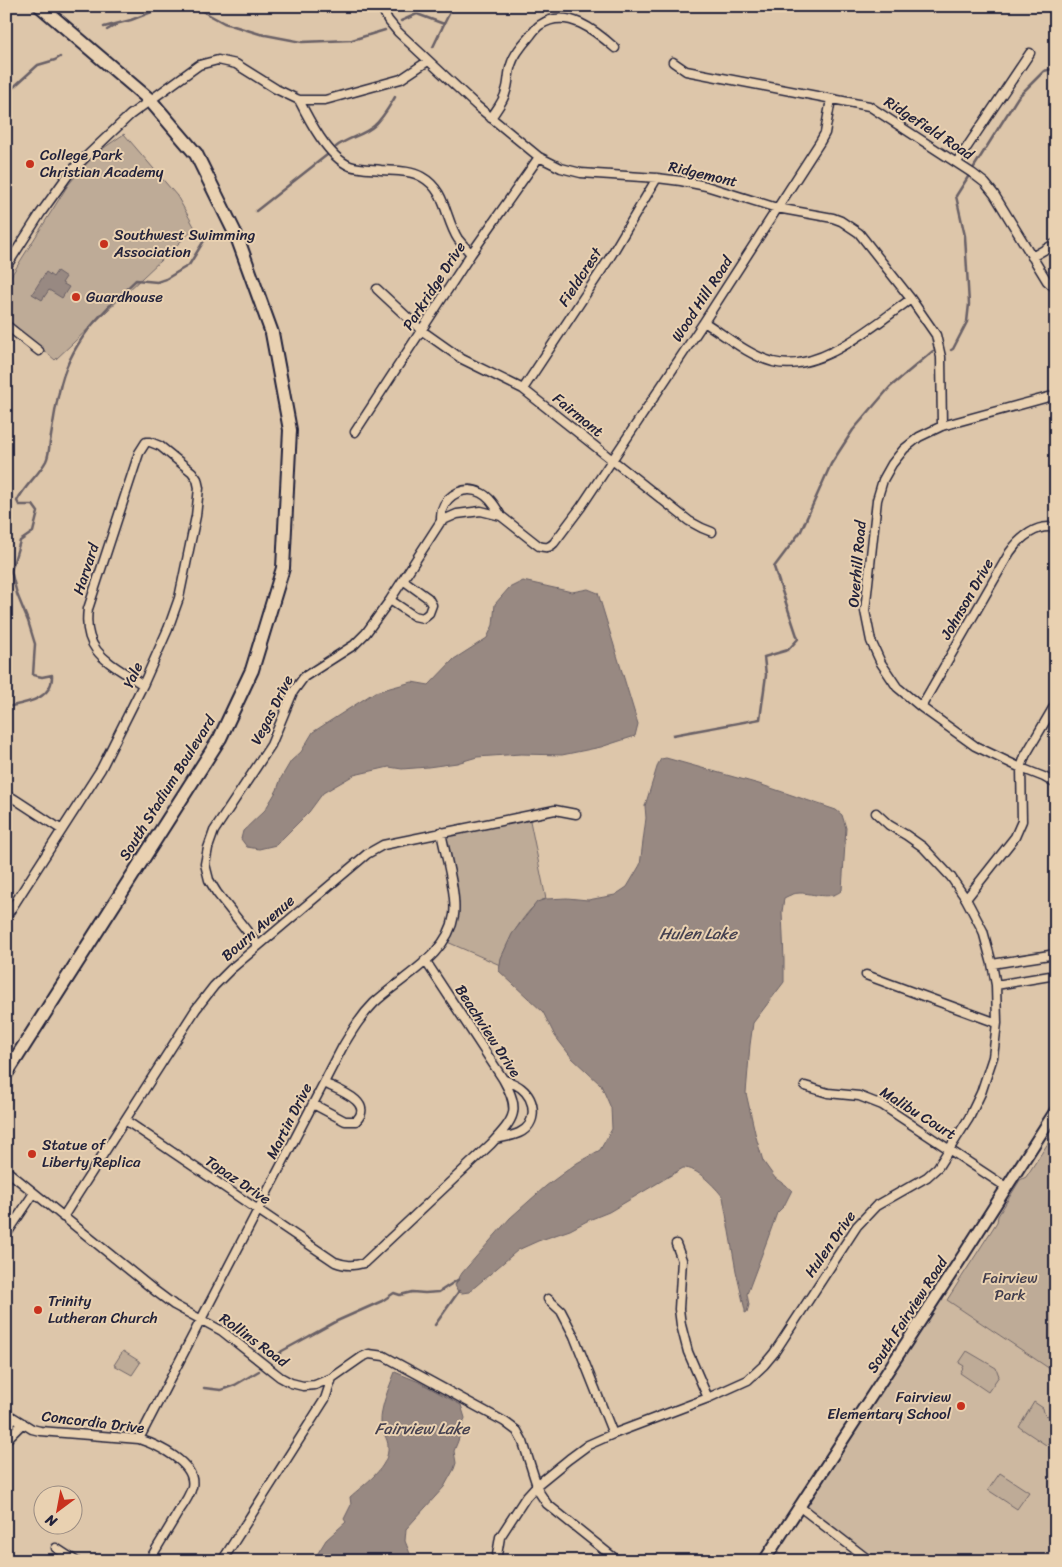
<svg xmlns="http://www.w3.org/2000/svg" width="1062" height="1567" viewBox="0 0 1062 1567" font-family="Sriracha,sans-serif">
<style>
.built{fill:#cdb8a0}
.green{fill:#beab97;stroke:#706669}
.water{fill:#988982;stroke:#696066}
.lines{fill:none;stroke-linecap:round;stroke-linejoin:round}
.stream{stroke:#696066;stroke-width:2.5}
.minor-casing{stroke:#22223b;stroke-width:11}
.tertiary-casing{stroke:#22223b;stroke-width:14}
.primary-casing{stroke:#22223b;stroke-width:16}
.minor{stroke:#e9d1b1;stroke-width:8}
.tertiary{stroke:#e9d1b1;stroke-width:10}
.primary{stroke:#e9d1b1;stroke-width:12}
.poi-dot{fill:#c8321e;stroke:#e9d1b1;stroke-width:2}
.labels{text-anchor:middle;stroke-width:4;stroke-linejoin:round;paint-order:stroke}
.street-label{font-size:15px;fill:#22223b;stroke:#e9d1b1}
.poi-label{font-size:15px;fill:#22223b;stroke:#e9d1b1;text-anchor:start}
.park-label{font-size:15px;fill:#413d4d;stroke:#e9d1b1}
.water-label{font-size:16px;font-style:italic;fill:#454150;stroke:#e9d1b1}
</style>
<rect width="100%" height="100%" fill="#ddc6aa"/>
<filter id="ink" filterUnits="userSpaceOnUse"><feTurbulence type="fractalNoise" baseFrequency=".02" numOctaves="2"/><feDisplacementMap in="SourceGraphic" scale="10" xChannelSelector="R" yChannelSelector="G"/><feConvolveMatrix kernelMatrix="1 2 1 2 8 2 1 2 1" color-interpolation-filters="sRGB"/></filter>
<g filter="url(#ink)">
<!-- built -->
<path class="built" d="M937,1296L947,1300L1056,1373V1561H870L800,1507Z"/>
<!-- green -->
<path class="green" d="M124,134L177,196L195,228L55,360L6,318V284L68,185L95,154Z
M529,816L546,899C529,902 502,948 500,965L445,941L455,913L442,833Z
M1056,1131V1373L947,1300L997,1222L998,1216L1020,1180L1026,1177Z
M123,1351L139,1361L140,1363L132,1375L114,1365Z
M967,1351L996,1368L999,1376L988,1392L960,1373L964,1366L959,1363Z
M1034,1402L1043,1408L1044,1413L1047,1416L1056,1410V1448L1048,1443L1046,1445L1019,1427Z
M1000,1473L1029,1492L1017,1509L988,1490Z"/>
<!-- water -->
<path class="water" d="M57,271L66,277L62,283L69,287L62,298L49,290L42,300L32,294L46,272L53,277Z
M523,581L572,592L588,589L598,593L638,724L635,736L601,747L562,755L521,754L477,757L457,763L428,767L402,769L389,767L354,775L323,793L309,812L276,845L259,849L247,847L241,839L243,831L265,810L277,790L281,778L291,761L301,752L313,732L375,692L412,682L429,685L454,659L487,638L493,625L495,604L509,588Z
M666,758L759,784L836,810L842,815L846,828L842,890C831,901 813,893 800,893C794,893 790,895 784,898L782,912L784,960V982L753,1023L750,1045L746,1093L756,1137L763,1161L775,1178L792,1190L784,1206L777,1213L768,1238L747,1294L749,1305L747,1312L745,1313V1310L736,1271L723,1197C715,1187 697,1167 683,1168L609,1212L589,1220L570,1230L538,1241L518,1250L469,1292L462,1293L458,1292L455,1285L462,1273L510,1218L546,1186L577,1163L600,1150L612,1129L611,1108L601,1085L572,1058L555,1036L543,1012L499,971L501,958L512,934L537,902L546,899L567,898L588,900L615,895L627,887L640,865L646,818L645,806L658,764L661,759Z
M395,1372L419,1382L461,1405L465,1418L458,1441L454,1451L456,1463L454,1469L444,1487L406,1529L405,1541L413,1561H367L365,1559L354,1561H313L326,1540L346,1522L344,1519L351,1505L350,1497C364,1484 390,1468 388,1446C388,1439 382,1432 381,1424C380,1407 389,1388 395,1372Z"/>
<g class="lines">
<!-- stream -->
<path class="stream" d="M193,6L224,23L260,34L302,42L352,40L385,30
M401,21L417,14L444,24L453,6
M104,27L131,20L162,8L187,6
M107,30L116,25
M433,47L444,24
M6,94L38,65L55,60L60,57
M336,147C347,138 364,135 374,126C383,118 389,107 395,97
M974,167L1018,97L1044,71L1056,68
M256,211L327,155
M951,350L953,349L967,322L969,304L965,236L956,196L968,177
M6,707C25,703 53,700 52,675L42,677L33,675L35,644L28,621L17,594L11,571L20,541L33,532L38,512L33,505H19L17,501C25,485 38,476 46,461C49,455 49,448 50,442C53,425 55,409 59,392C69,343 100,314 136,280L157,282L166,279L189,265L205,239
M673,735L760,719L766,675L764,657L788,650L798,639L774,567L801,531L831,464L853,430L890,387L933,351
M435,1325L459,1291
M277,1356L282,1351L337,1321L382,1301L394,1293L400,1295L412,1292L425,1293L439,1292L459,1279
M204,1388L221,1390L235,1385L259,1371"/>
<defs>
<path id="minor" d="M381,6L388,20L398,32L477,106L539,157L561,168L581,173L657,178L681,181L706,186L777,208L833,218L841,221L859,233L911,299L936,335L941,357L942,426
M673,62L686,71L869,106L972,173L985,183L994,194L1047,281L1056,289
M299,100C309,120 328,157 350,166C359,169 371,169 381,170C394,171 410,170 422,177C446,190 445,219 458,239C462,244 467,249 471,254
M491,118C496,110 504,101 506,91C509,83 508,73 511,65C514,54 523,44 530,36C533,32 537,27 540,25C567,7 596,31 615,48
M957,162L1030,53
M1032,257L1056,243
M6,267L40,214L71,171L130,115L199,65L218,60L236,64L276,89L299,100H325L401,79L428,61
M377,289L421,330L462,359L523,389L689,521L702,528L712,532
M704,322C726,336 748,355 773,362C820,374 875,324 911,299
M6,325L39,351
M523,389L609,259L657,178
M1056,395L942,426L919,437L904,449L892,464L883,480L877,500L865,611L871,641L881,663L897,687L921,707L975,746L1021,768L1044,777L1056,784
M355,432L471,254L539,157
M441,521C441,518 441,513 442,510C447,494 466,485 481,493C490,497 496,507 501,516
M390,600L414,616L423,618L429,613L432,605L428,598L403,580
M921,707L1010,552C1020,538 1037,523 1056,528
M6,796L13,798L62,830
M966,899L1015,837L1022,821L1021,768L1025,756L1056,703
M6,917L101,769L143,685L168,629L179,598L196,516L199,488L197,479L192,472L160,446L150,442H146L139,453L88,609C82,654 111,663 143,685
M258,945L217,893L209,880L205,864L208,848L214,831L271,745L293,692L304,677L354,645L366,633L390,600L441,521L457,514L481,511L501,516L539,546C546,548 549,548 554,543L581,507L704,322L820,142L825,133L831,99
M992,964L1056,954
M866,975L997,1023
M996,985L1056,975
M805,1086L828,1093L859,1096L882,1105L1006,1187
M313,1104L345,1121H356C375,1102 338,1090 324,1083
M125,1120L335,1262C346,1266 353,1266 364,1263L491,1144C515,1118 521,1111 503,1079L425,960
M496,1139C503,1137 513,1136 519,1133C538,1124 536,1100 521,1088C516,1084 509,1082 503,1079
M6,1170L154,1290L174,1305L222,1331L280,1377L291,1383L303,1386L315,1385L332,1378L362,1357L369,1354L384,1356L505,1422L517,1431L523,1442L539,1492L547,1504L618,1561
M63,1217L196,1009L214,986L231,969L367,854L383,845L555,810L576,814
M6,1235L34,1193
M676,1244L682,1260L679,1309L681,1325L688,1352L708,1398
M548,1299L561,1311L574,1336L613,1434
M6,1413L32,1429L40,1431L139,1439C157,1445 197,1463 192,1487C190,1495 184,1504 179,1511C169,1528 159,1544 149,1561
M139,1439L343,1046C352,1031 361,1016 374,1003C401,977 448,956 454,915C457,894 445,854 441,832
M6,1440L23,1423
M800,1507L870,1561
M56,1548L76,1561
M222,1561L325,1399L332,1378
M496,1561L500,1537L526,1497L537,1485L569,1459L588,1445L613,1434L708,1398L748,1380L764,1365L774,1353L857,1226L876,1206L927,1177L938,1167L969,1118L981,1093L993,1057L997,1023L996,985L992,964L983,931L966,899L951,877L923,847L906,835L889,825L876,813"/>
<path id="tertiary" d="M764,1561L964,1254L1056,1110"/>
<path id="primary" d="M6,1074L220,738L252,670L283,568L290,430L272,333L237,237L196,154L150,100L40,6"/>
</defs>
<!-- minor casing -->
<use href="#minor" class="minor-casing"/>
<!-- tertiary casing -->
<use href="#tertiary" class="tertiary-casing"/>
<!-- primary casing -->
<use href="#primary" class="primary-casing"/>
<!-- minor -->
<use href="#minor" class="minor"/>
<!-- tertiary -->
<use href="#tertiary" class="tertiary"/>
<!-- primary -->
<use href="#primary" class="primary"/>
</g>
</g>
<!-- markers -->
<g class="poi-dot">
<circle cx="30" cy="164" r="5"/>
<circle cx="104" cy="244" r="5"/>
<circle cx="76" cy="297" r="5"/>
<circle cx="32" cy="1154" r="5"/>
<circle cx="38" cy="1310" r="5"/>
<circle cx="961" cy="1406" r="5"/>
</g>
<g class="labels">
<!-- street labels -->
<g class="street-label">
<text transform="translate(929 128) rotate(33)" y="5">Ridgefield Road</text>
<text transform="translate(703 174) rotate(13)" y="5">Ridgemont</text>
<text transform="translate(580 277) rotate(-57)" y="5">Fieldcrest</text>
<text transform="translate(434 286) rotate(-57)" y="5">Parkridge Drive</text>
<text transform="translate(702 299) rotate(-57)" y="5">Wood Hill Road</text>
<text transform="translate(578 415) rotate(39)" y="5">Fairmont</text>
<text transform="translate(857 564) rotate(-85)" y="5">Overhill Road</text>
<text transform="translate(86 569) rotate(-72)" y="5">Harvard</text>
<text transform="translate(967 599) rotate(-60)" y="5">Johnson Drive</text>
<text transform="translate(133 675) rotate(-65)" y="5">Yale</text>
<text transform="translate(272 710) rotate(-63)" y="5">Vegas Drive</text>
<text transform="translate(167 788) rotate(-58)" y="5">South Stadium Boulevard</text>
<text transform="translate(258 928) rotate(-41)" y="5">Bourn Avenue</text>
<text transform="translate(488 1031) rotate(57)" y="5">Beachview Drive</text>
<text transform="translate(918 1113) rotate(32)" y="5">Malibu Court</text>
<text transform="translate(289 1121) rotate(-63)" y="5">Martin Drive</text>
<text transform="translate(238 1180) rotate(34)" y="5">Topaz Drive</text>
<text transform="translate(830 1244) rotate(-55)" y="5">Hulen Drive</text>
<text transform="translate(907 1315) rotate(-57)" y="5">South Fairview Road</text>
<text transform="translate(254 1340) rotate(36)" y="5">Rollins Road</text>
<text transform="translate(93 1422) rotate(7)" y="5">Concordia Drive</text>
</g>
<!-- poi labels -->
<g class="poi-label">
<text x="40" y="160">College Park<tspan x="40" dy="17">Christian Academy</tspan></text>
<text x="114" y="240">Southwest Swimming<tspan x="114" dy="17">Association</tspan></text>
<text x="86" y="302">Guardhouse</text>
<text x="42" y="1150">Statue of<tspan x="42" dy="17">Liberty Replica</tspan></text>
<text x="48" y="1306">Trinity<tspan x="48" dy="17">Lutheran Church</tspan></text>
<text x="951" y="1402" text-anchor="end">Fairview<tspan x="951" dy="17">Elementary School</tspan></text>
</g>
<!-- park labels -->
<g class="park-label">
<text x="1010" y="1283">Fairview<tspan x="1010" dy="17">Park</tspan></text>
</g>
<!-- water labels -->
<g class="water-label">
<text x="698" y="939">Hulen Lake</text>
<text x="422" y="1434">Fairview Lake</text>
</g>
</g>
<!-- margin -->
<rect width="1062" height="1567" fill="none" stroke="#e9d1b1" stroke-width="25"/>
<rect x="12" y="12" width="1037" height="1542" fill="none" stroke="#22223b" stroke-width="2" filter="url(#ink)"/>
<!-- north arrow -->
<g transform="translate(58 1510) rotate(212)"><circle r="24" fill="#e9d1b1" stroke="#998b82"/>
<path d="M0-4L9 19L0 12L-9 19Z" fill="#c8321e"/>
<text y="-8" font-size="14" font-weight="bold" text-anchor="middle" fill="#22223b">N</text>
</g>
</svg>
